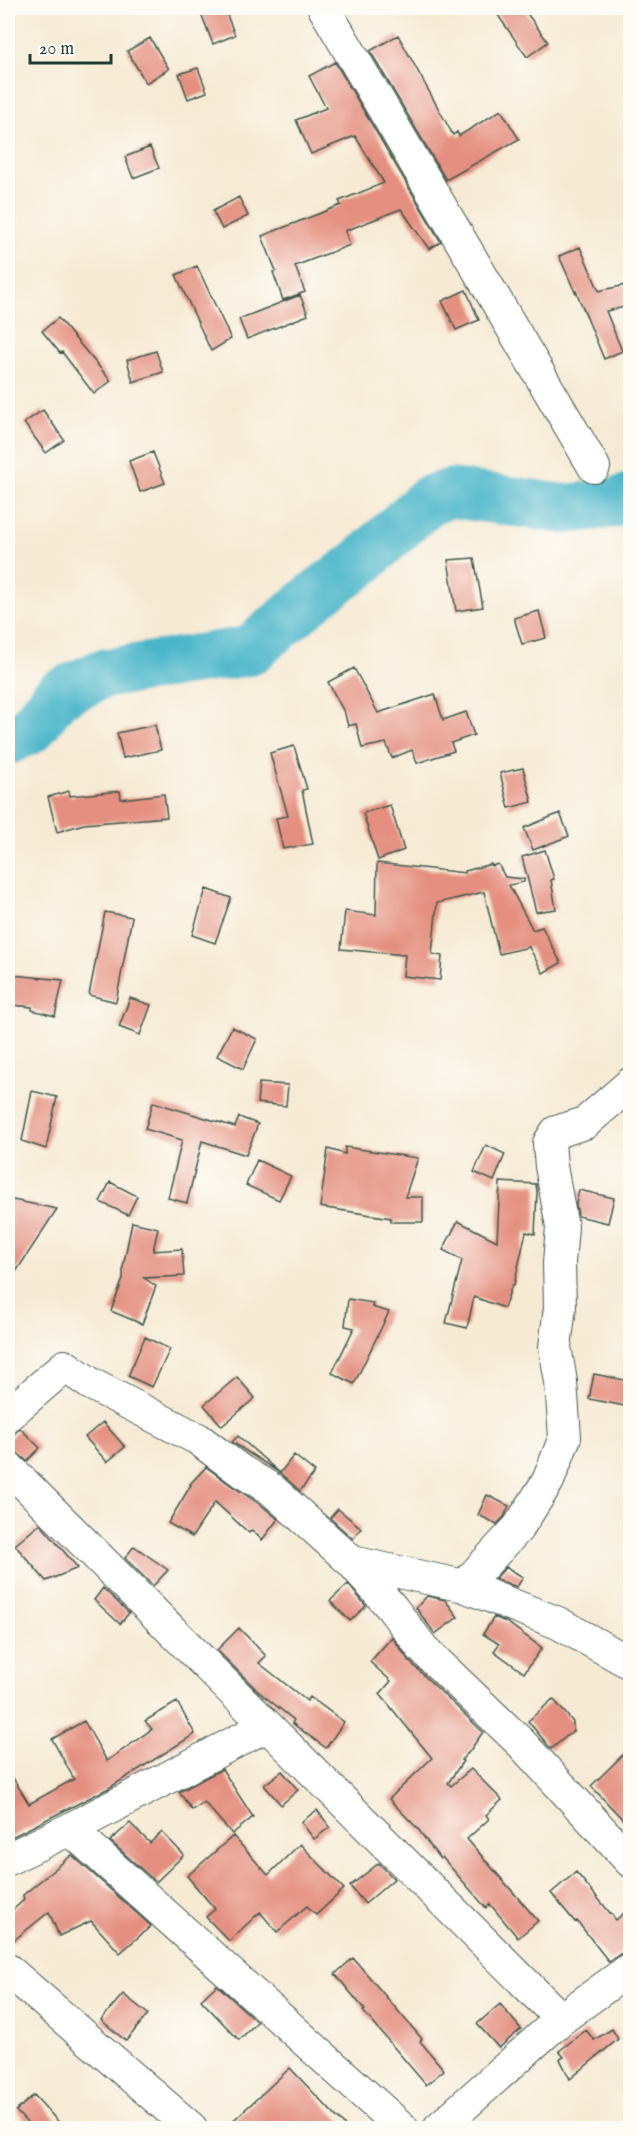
<svg xmlns="http://www.w3.org/2000/svg" width="638" height="2136" viewBox="0 0 638 2136" font-family="'IM FELL English',serif">
<style>
.lines{fill:none;stroke-linecap:round;stroke-linejoin:round}
.river{stroke:#4cb6c9;stroke-width:50}
.building{fill:#e48f7f}
.street-casing{stroke:#3f574c;stroke-width:34}
.street{stroke:#fff;stroke-width:32}
</style>
<rect width="100%" height="100%" fill="#fdfcf7"/>
<filter id="ink" filterUnits="userSpaceOnUse"><feTurbulence type="fractalNoise" baseFrequency=".0167" numOctaves="2"/><feDisplacementMap in="SourceGraphic" scale="12" xChannelSelector="R" yChannelSelector="G"/><feConvolveMatrix kernelMatrix="1 2 1 2 8 2 1 2 1" color-interpolation-filters="sRGB"/></filter>
<filter id="wash" filterUnits="userSpaceOnUse"><feTurbulence type="fractalNoise" baseFrequency=".008" numOctaves="4" result="noise"/><feDisplacementMap in="SourceGraphic" scale="24" xChannelSelector="R" yChannelSelector="G"/><feGaussianBlur stdDeviation="1.35" result="paint"/><feColorMatrix in="noise" values="0 0 0 0 0 0 0 0 0 0 0 0 0 0 0 0 0 1.4 0 .05"/><feComposite in="paint" operator="in"/></filter>
<g filter="url(#wash)">
<rect width="100%" height="100%" fill="#f6ead4"/>
<g class="lines">
<!-- river -->
<path class="river" d="M8,740L31,729L57,695L102,674L249,651L320,592L358,565L429,500L451,493L565,509L609,504L630,498"/>
</g>
<g id="blocks">
<!-- building -->
<path class="building" d="M199,8H224L235,35L213,44Z
M493,8H523L548,42L527,57Z
M398,35L453,135L457,132L459,136L501,110L519,139L446,180L370,51Z
M150,38L169,69L146,83L127,51Z
M335,62L441,242L429,249L401,209L345,231L350,245L295,266L305,292L283,300L273,272L276,271L262,236L341,205L339,201L384,183L355,136L311,154L296,120L326,108L309,76Z
M198,68L207,92L188,99L179,74Z
M150,147L159,168L133,178L125,157Z
M239,197L248,216L222,229L213,211Z
M580,247L599,291L630,284V306L606,311L622,351L604,359L576,291L575,292L559,256Z
M197,266L231,339L211,351L176,275Z
M466,290L479,320L456,330L442,301Z
M300,295L308,315L247,339L239,319Z
M58,318L111,381L94,394L62,352L60,353L42,331Z
M156,351L163,372L133,382L127,360Z
M43,410L64,440L46,453L24,423Z
M153,452L165,483L140,492L129,461Z
M474,558L483,607L456,611L448,560Z
M539,611L546,638L522,644L514,618Z
M354,668L378,713L435,694L443,720L466,712L474,735L451,743L454,751L417,763L412,750L392,758L386,743L362,748L356,724L348,726L345,714L328,682Z
M155,725L161,750L123,758L117,733Z
M294,746L307,789L302,790L313,844L283,849L276,818L288,816L270,753Z
M523,768L532,802L509,808L500,773Z
M69,791L70,796L120,791L121,799L164,794L167,817L84,824L57,832L48,797Z
M390,805L404,850L378,860L363,813Z
M560,813L569,836L533,850L524,828Z
M545,850L554,879L551,880L556,909L536,912L522,857Z
M377,863L465,873V871L491,864L492,866L498,864L505,877L524,879V882L509,885L533,930L542,927L561,963L543,973L529,947L499,954L484,892L437,903L432,954L442,956L440,980L403,976L405,955L341,949L345,911L376,915Z
M206,889L231,898L215,943L192,935Z
M105,912L132,917L116,1002L89,995Z
M13,975L63,980L55,1016L32,1010V1007L11,1005Z
M130,998L151,1005L140,1035L119,1027Z
M232,1027L257,1039L243,1069L217,1056Z
M259,1083L288,1085L286,1106L257,1103Z
M32,1091L57,1097L46,1149L22,1141Z
M153,1102L235,1127L239,1117L258,1124L246,1155L202,1141L187,1203L168,1198L182,1140L145,1129Z
M486,1145L505,1154L494,1181L474,1172Z
M345,1147L418,1158L405,1197H423V1222H391V1218L320,1207L328,1149L345,1154Z
M257,1160L291,1176L279,1200L246,1185Z
M110,1182L137,1196L128,1215L100,1202Z
M500,1182L536,1184L537,1192L535,1234L526,1232L514,1285H512L504,1308L474,1297L467,1328L446,1323L462,1260L443,1250L458,1221L497,1241Z
M579,1190L614,1198L608,1223L578,1216L576,1204Z
M8,1199L57,1209L8,1284Z
M132,1222L158,1228L153,1251L182,1249L184,1276L144,1278L156,1286L142,1324L111,1311L123,1279V1267Z
M348,1299L373,1303L372,1307L389,1312L354,1384L332,1373L354,1328L345,1326Z
M145,1337L170,1349L152,1387L128,1376Z
M594,1374L630,1381V1407L589,1399Z
M237,1377L255,1398L222,1426L204,1405Z
M103,1422L125,1447L107,1462L85,1437Z
M20,1428L40,1448L27,1461L13,1450H8V1440Z
M238,1436L280,1473L232,1442Z
M294,1455L315,1472L300,1491L280,1473Z
M206,1467L232,1486L260,1504L278,1519L262,1540L252,1530L249,1533L215,1502L192,1537L168,1523L191,1485L190,1484Z
M487,1495L509,1506L504,1517L497,1524L478,1515Z
M338,1509L361,1528L353,1539L330,1518Z
M40,1524L42,1526L78,1568L46,1581L15,1545Z
M134,1546L168,1570L153,1586L125,1558Z
M506,1567L523,1577L517,1587L495,1579Z
M348,1584L366,1606L350,1621L330,1601Z
M103,1588L129,1613L120,1624L94,1600Z
M427,1596L445,1600L458,1617L435,1634L416,1608Z
M494,1617L508,1623L542,1648L524,1673L494,1651L499,1644L483,1634Z
M239,1628L266,1656L259,1663L307,1701L310,1697L344,1722L326,1748L292,1723L294,1720L259,1692L217,1650Z
M392,1637L410,1662L483,1732L469,1752L461,1760L463,1761L448,1783L451,1786L471,1769L502,1800L486,1815L489,1819L467,1839L538,1921L518,1938L490,1904L486,1908L442,1857L440,1859L418,1829L389,1799L432,1758L380,1694L391,1681L370,1662Z
M553,1699L573,1722V1731L551,1749L528,1721Z
M177,1702L195,1734L109,1788L8,1839V1770L29,1804L74,1779L52,1739L84,1721L107,1761L152,1729L145,1721Z
M630,1748V1827L591,1786Z
M222,1769L253,1817L232,1834L204,1802L192,1810L179,1792Z
M282,1771L298,1790L281,1805L264,1785Z
M317,1810L330,1827L314,1839L301,1822Z
M130,1823L150,1843L162,1832L184,1855L156,1882L110,1841Z
M233,1836L268,1875L300,1844L344,1889L316,1915L307,1906L277,1932L260,1912L229,1941L206,1917L215,1909L187,1876Z
M72,1855L151,1926L120,1953L91,1921L59,1936L49,1912L8,1945V1914L24,1900L23,1895Z
M379,1863L394,1879L365,1904L350,1886Z
M576,1872L616,1920L630,1908V1951L620,1954L609,1962L577,1921L575,1922L551,1893Z
M353,1958L422,2039L420,2041L444,2070L426,2085L363,2011L365,2010L335,1974Z
M217,1985L257,2022L239,2040L201,2000Z
M123,1994L148,2014L126,2041L101,2020Z
M500,2004L521,2029L499,2048L477,2024Z
M612,2029L618,2039L570,2079L560,2059L564,2057L559,2051L586,2030L594,2040Z
M290,2068L347,2128H225Z
M34,2095L64,2128H32L16,2111Z"/>
</g>
</g>
<g filter="url(#ink)">
<use href="#blocks" fill-opacity="0" stroke="#3f574c" stroke-width="1.5"/>
<g class="lines">
<defs>
<path id="street" d="M324,8L594,467
M8,1415L65,1366L91,1384L198,1439L241,1471L271,1489L352,1562L392,1608L423,1649L521,1743L630,1861
M8,1467L561,2019
M352,1562L464,1586L558,1623L630,1663
M464,1586L518,1528L548,1481L565,1437L561,1382L555,1347L560,1307L559,1263L562,1227L551,1166L549,1143L556,1132L585,1123L630,1084
M70,1829L402,2128
M8,1859L70,1829L266,1726
M8,1970L191,2128
M439,2128L561,2019L630,1969"/>
</defs>
<!-- street casing -->
<use href="#street" class="street-casing"/>
<!-- street -->
<use href="#street" class="street"/>
</g>
</g>
<!-- margin -->
<rect width="638" height="2136" fill="none" stroke="#fdfcf7" stroke-width="30"/>
<!-- scale -->
<path d="M30 54v9h81v-9" fill="none" stroke="#1f3d34" stroke-width="3"/>
<text x="39" y="54" font-size="18" fill="#1f3d34" stroke="#fdfcf7" stroke-width="4.5" paint-order="stroke">20 m</text>
</svg>
